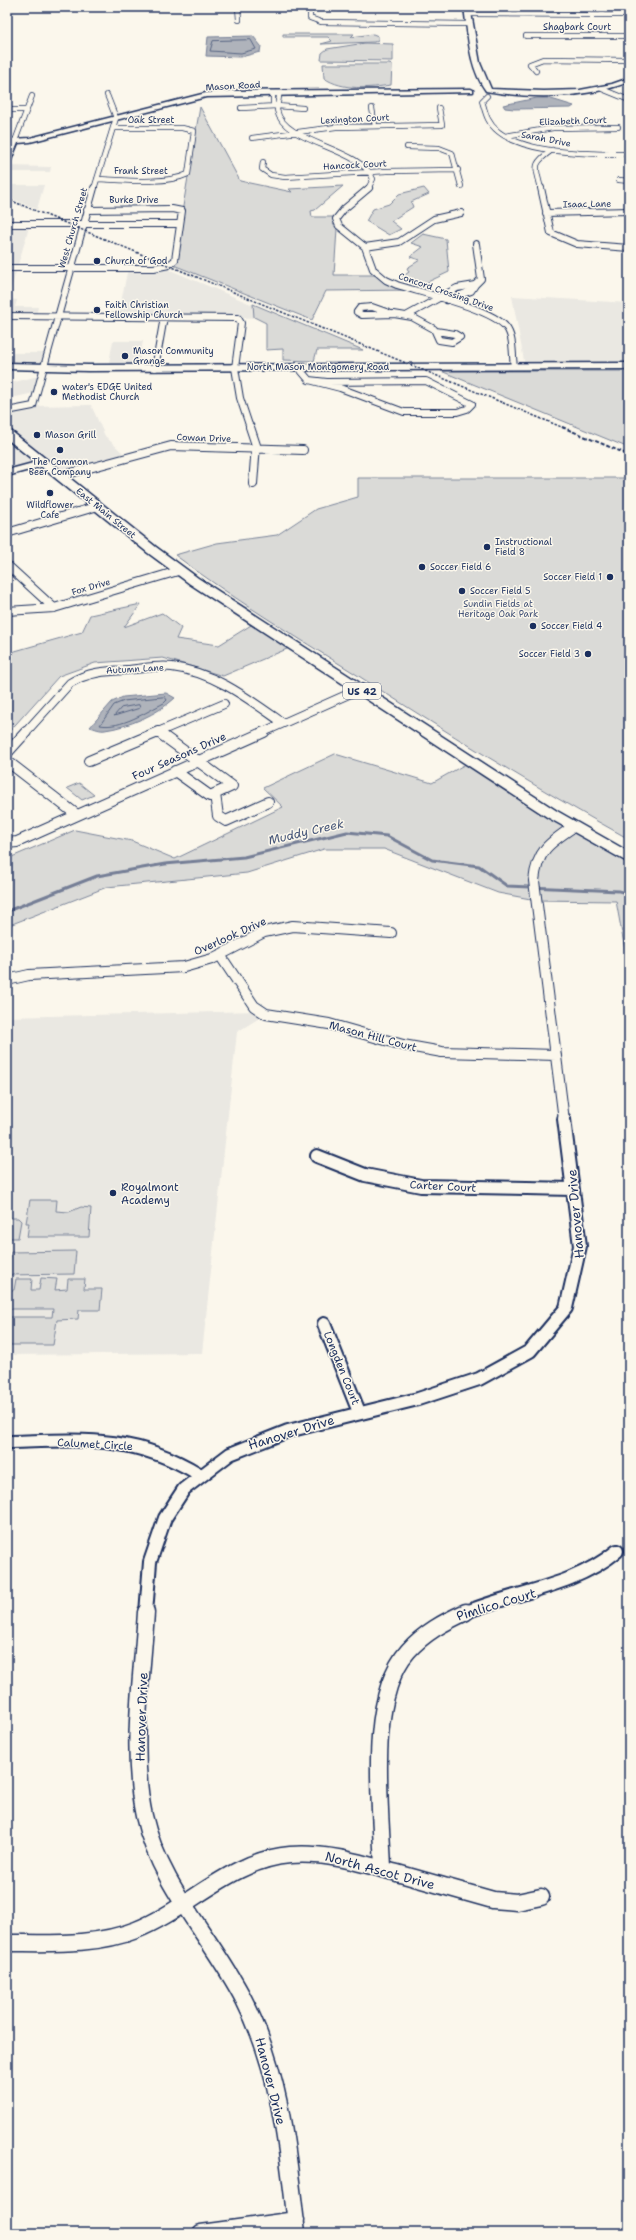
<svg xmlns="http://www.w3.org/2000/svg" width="636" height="2240" viewBox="0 0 636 2240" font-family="'Shantell Sans',sans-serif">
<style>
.built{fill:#eae8e2}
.green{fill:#dadad7;stroke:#7a849a}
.water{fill:#afb3bb;stroke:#747e96}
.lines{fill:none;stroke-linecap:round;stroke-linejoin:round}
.shore{stroke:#566483;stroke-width:1}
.stream{stroke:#747e96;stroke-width:3}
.street-far5-casing{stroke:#1b2f5e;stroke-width:6}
.street-far4-casing{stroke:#1b2f5e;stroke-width:8}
.street-far3-casing{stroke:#1b2f5e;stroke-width:10}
.street-far2-casing{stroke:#1b2f5e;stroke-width:12}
.street-far1-casing{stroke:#1b2f5e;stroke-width:16}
.street-casing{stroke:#1b2f5e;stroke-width:19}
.secondary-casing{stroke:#1b2f5e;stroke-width:3}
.primary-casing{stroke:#1b2f5e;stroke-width:3}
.street-far5{stroke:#fbf7ec;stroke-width:4.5}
.street-far4{stroke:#fbf7ec;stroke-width:6}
.street-far3{stroke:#fbf7ec;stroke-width:8}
.street-far2{stroke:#fbf7ec;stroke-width:10}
.street-far1{stroke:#fbf7ec;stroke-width:12}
.street{stroke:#fbf7ec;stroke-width:16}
.secondary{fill:#fbf7ec;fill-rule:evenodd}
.primary{fill:#fbf7ec;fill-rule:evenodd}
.rail-far1{stroke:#1b2f5e;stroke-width:1.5;stroke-dasharray:2.5 1.5;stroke-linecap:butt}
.rail{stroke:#1b2f5e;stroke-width:2;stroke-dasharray:4 2;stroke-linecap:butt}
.poi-dot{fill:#1b2f5e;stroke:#fbf7ec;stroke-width:1.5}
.labels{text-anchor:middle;stroke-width:3;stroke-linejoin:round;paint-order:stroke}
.far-street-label{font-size:9px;fill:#1b2f5e;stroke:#fbf7ec}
.far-poi-label{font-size:9px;fill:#1b2f5e;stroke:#fbf7ec;text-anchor:start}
.far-park-label{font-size:9px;fill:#415176;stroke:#fbf7ec}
.shield{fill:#fbf7ec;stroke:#5e6b89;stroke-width:1}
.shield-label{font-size:10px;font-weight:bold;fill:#1b2f5e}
.street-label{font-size:11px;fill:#1b2f5e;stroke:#fbf7ec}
.poi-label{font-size:11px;fill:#1b2f5e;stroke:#fbf7ec;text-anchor:start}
.water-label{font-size:12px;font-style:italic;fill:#47577a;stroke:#fbf7ec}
.near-street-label{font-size:13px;fill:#1b2f5e;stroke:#fbf7ec}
</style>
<rect width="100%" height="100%" fill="#fbf7ec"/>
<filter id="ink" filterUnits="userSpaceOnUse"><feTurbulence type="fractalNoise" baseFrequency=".025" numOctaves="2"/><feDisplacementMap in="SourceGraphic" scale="8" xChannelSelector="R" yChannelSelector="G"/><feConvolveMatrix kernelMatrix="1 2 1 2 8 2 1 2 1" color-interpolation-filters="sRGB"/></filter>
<g filter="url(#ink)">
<!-- built -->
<path class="built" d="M7,166L51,167L50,172H7Z
M7,185H44L37,209L7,197Z
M7,224H30L8,299L17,300L15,307H38L36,316H7Z
M163,267L284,318L118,317L128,268Z
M512,296L629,303V366H525Z
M113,341H143L138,368H108Z
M7,353H48L44,367L7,366Z
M42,375L38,392L7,399V384Z
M91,405L105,436L127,457L60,476L44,463L7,473V411L33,406Z
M259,1011L266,1014L237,1032L202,1353L7,1355V1017Z"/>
<!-- green -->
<path class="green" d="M283,34H354L351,37L373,34L378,36V40L374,42L321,44L332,41L328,37H283Z
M365,43L393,44V61L321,60L322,53L327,49Z
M323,64H389L392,65L391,85C370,88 343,91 324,78Z
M200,107L240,181L292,192L289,189L343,186L315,210L311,211L312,217H337V223L333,224L337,229L334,275H379L411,290L326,291L312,320L171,264L180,224Z
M424,188L429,194L411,202L413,207L391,221L401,229L389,235L366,221L373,209L389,204L399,194Z
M423,234L446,239L449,272L419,286L402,277L409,272L407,268L420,260L410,257L423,247L411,243Z
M253,304L363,350H317L314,361L283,360V349L266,350V323L254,317Z
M441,371H629V448Z
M358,478H629V839C535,787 444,731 354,673C293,635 232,598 175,555L217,543L277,535L316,509L358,497Z
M141,604L124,627L162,613L181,628L176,639L219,645L256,622L294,646L223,676L163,658L95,663L59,676L7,734L8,653L82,632L90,615Z
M335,754L432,783L471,761L629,857V972L616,901L536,900L498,893L384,849H324L247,873L107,887L7,926V859L75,830L132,841L175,859L283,807L263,788Z
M79,783L94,795L82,800L67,788Z
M30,1200H57L56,1211L69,1212L81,1207L91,1208L89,1237H27L29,1223H26Z
M7,1218H18L21,1221L18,1238H7Z
M76,1251L74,1274L7,1275L11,1252Z
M41,1278L57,1279L55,1290L67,1289L68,1279H85L84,1289H102L100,1310H79L78,1319L57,1320L53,1345H7V1317H52L53,1309H7V1290H14L16,1279H32L31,1290H39Z"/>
<!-- water -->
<path class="water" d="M253,36L261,46L260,52L241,57L206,56L208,37Z
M537,98H548L574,106L571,108L514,109L505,108L503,105Z
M166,693L175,698C158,714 128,727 105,730C100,731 94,728 90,727L112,702L123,697Z"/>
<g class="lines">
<!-- shore -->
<path class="shore" d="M251,40L256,49L241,53L210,51L213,41Z
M165,697L167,700L164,703C146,712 121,729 100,725L114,705L124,701Z
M139,705L140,708L114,716L121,708Z"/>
<!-- stream -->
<path class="stream" d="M7,909L10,910L97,876L165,864L244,857L347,832L387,836L432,860L479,866L507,886L619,891L629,894"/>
<defs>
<path id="street-far5" d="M238,7L239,20
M310,7V18L321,22L470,24
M468,14L624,15
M526,36H629
M536,71L530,64L543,59L629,60
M602,89L629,100
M487,96L482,101C484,107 485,113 488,119C506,156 594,154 629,154
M277,106L273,104V95L276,93L279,95C279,100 277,105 277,110C283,144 361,147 373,179L368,189
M241,108L277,106L303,108
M372,108L375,126
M7,110H26
M505,136L553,128L618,127
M252,138L336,127L442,125L439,108
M7,141H15L32,96
M407,147L439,148L452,153L461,186
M263,162L262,169L271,175L285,177L387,171L458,170
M97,179C123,180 165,185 188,174L194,131L182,128H113
M619,180L629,181
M94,189L116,118L107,95
M541,189C536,166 531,165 552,150"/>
<path id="street-far4" d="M369,188L344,209L336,219L339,226L365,247L373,269L386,280L397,285C422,293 490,308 506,327C514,337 512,354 514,366
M541,188L551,233L577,244L629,248
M546,213L629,211
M7,224H180
M365,247L399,242L434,219L461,213
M7,268H154L169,265L175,260L182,211L172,209L87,210
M447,300L471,291L475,285
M389,313L372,307L360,308L357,312L362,315L394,314L412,317L434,329L439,340L452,342L460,337L455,334L436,331
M408,315L457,288L475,285L481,279L476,244
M7,316L238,318L241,323L235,368L240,398L250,428
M297,366L309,380
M155,368L164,317
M309,380L327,382L426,381L472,404L467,409L457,412H404L340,388Z
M7,411L33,406L94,188"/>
<path id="street-far3" d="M250,427L256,445L253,484
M60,476L171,446L303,450
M7,533L98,506
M7,565L54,608
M7,611L54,608L178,571
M25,733L70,683C88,672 106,671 126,670C141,669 157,665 172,667C214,672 249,699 283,723
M156,733L158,732
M159,733L158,732L224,704
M261,733L360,689"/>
<path id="street-far2" d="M158,732L232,786L210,796L175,771
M7,753L26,732
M7,761L77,815
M89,761L158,732
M215,794L218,816L226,821L268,802
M7,843L17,842L264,732
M220,955L254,1006L266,1014L329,1024L403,1045L442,1052L556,1055
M7,980L29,975L184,967L212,959L264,932L293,926L391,933
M564,1120L534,881C537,851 549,843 573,827"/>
<path id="street-far1" d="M317,1156L365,1175L421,1186L573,1189
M324,1324L359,1412
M7,1442C81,1440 133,1434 199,1474
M146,1613L150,1562L165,1518L184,1489L230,1454L288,1431L418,1399L479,1379L530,1351L566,1308L580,1246L564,1119
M464,1613C516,1591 572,1588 617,1551"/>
<path id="street" d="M146,1612C142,1679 130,1750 144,1816C160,1887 212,1937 244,2000C281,2072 288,2154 297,2233
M383,1868C381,1808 366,1698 408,1651C424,1633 444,1622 466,1612
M7,1943C49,1943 96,1946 136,1930C189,1909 230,1860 290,1855C327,1852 361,1863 397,1873C429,1882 461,1891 493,1900L517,1902L541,1897
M201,2233L296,2220"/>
<path id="secondary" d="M464,7H470L480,63L491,89L544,91L580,90L612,84L629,78V82C584,99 531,99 486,91C469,68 468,35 464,7Z
M471,89L473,90V92L206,97L30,142L18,143L11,160L7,162V151L12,139L30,138L206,93L231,91Z
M7,363L88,365L629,363V369L88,371L7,369Z
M44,460L49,463L48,465L7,476V470Z"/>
<path id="primary" d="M7,430L11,431L156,547L198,578L557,811L629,852V863L547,817L190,584L148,553L7,439Z"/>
</defs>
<!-- street-far5 casing -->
<use href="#street-far5" class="street-far5-casing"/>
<!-- street-far4 casing -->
<use href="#street-far4" class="street-far4-casing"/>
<!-- street-far3 casing -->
<use href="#street-far3" class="street-far3-casing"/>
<!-- street-far2 casing -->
<use href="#street-far2" class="street-far2-casing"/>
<!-- street-far1 casing -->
<use href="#street-far1" class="street-far1-casing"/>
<!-- street casing -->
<use href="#street" class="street-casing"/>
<!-- secondary casing -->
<use href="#secondary" class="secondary-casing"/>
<!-- primary casing -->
<use href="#primary" class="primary-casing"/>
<!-- street-far5 -->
<use href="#street-far5" class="street-far5"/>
<!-- street-far4 -->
<use href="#street-far4" class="street-far4"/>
<!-- street-far3 -->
<use href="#street-far3" class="street-far3"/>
<!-- street-far2 -->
<use href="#street-far2" class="street-far2"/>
<!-- street-far1 -->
<use href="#street-far1" class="street-far1"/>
<!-- street -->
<use href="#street" class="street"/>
<!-- secondary -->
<use href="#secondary" class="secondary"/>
<!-- primary -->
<use href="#primary" class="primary"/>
<!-- rail-far1 -->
<path class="rail-far1" d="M7,199L564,428"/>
<!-- rail -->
<path class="rail" d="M562,427L629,455"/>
</g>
</g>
<!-- markers -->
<g class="poi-dot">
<circle cx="97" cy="261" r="4"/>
<circle cx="97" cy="310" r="4"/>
<circle cx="125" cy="356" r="4"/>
<circle cx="54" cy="392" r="4"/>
<circle cx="37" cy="435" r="4"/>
<circle cx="60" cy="450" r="4"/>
<circle cx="50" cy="493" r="4"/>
<circle cx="487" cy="547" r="4"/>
<circle cx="422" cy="567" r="4"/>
<circle cx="610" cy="577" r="4"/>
<circle cx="462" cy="591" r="4"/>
<circle cx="533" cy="626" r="4"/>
<circle cx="588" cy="654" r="4"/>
<circle cx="113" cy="1193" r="4"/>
</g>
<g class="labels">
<!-- far-street labels -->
<g class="far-street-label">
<text x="577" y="30">Shagbark Court</text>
<text transform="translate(233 86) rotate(-3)" y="3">Mason Road</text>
<text transform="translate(355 119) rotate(-3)" y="3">Lexington Court</text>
<text x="151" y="123">Oak Street</text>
<text transform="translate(573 121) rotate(-2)" y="3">Elizabeth Court</text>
<text transform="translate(546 139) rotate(11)" y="3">Sarah Drive</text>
<text transform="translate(355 165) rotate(-3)" y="3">Hancock Court</text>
<text x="141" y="174">Frank Street</text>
<text x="134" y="203">Burke Drive</text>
<text transform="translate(587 204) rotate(-1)" y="3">Isaac Lane</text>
<text transform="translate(73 228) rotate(-74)" y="3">West Church Street</text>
<text transform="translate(446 292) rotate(19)" y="3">Concord Crossing Drive</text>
<text x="318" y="370">North Mason Montgomery Road</text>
<text transform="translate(204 438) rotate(2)" y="3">Cowan Drive</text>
<text transform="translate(106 513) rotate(39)" y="3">East Main Street</text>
<text transform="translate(91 587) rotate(-16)" y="3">Fox Drive</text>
<text transform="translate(135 669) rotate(-3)" y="3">Autumn Lane</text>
</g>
<!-- far-poi labels -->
<g class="far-poi-label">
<text x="105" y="264">Church of God</text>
<text x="105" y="308">Faith Christian<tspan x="105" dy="10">Fellowship Church</tspan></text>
<text x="133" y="354">Mason Community<tspan x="133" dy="10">Grange</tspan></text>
<text x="62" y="390">water's EDGE United<tspan x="62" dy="10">Methodist Church</tspan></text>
<text x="45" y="438">Mason Grill</text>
<text x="60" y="465" text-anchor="middle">The Common<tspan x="60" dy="10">Beer Company</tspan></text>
<text x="50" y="508" text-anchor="middle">Wildflower<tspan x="50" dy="10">Cafe</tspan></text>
<text x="495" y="545">Instructional<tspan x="495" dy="10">Field 8</tspan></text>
<text x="430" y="570">Soccer Field 6</text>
<text x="602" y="580" text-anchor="end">Soccer Field 1</text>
<text x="470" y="594">Soccer Field 5</text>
<text x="541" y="629">Soccer Field 4</text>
<text x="580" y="657" text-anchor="end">Soccer Field 3</text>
</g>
<!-- far-park labels -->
<g class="far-park-label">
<text x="498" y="607">Sundin Fields at<tspan x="498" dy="10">Heritage Oak Park</tspan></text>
</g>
<!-- shield labels -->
<rect class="shield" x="343" y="683" width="38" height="16" rx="3"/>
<g class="shield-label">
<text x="362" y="695">US 42</text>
</g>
<!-- street labels -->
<g class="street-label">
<text transform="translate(179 756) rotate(-24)" y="4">Four Seasons Drive</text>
<text transform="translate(230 936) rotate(-24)" y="4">Overlook Drive</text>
<text transform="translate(373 1036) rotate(15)" y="4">Mason Hill Court</text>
<text transform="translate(443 1186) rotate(3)" y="4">Carter Court</text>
<text transform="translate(342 1368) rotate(68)" y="4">Longden Court</text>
<text transform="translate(95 1444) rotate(3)" y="4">Calumet Circle</text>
</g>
<!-- poi labels -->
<g class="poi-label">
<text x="121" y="1191">Royalmont<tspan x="121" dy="13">Academy</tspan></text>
</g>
<!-- water labels -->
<g class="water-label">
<text transform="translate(306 832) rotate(-13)" y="4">Muddy Creek</text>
</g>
<!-- near-street labels -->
<g class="near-street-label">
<text transform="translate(575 1214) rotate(-95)" y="5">Hanover Drive</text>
<text transform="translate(291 1432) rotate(-17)" y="5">Hanover Drive</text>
<text transform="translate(496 1604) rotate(-17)" y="5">Pimlico Court</text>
<text transform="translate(141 1717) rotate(-88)" y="5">Hanover Drive</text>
<text transform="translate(380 1870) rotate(15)" y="5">North Ascot Drive</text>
<text transform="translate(271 2081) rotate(76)" y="5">Hanover Drive</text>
</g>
</g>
<!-- margin -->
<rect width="636" height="2240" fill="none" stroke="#fbf7ec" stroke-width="24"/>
<rect x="12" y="12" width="612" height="2216" fill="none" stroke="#1b2f5e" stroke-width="1.5" filter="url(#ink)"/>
</svg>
